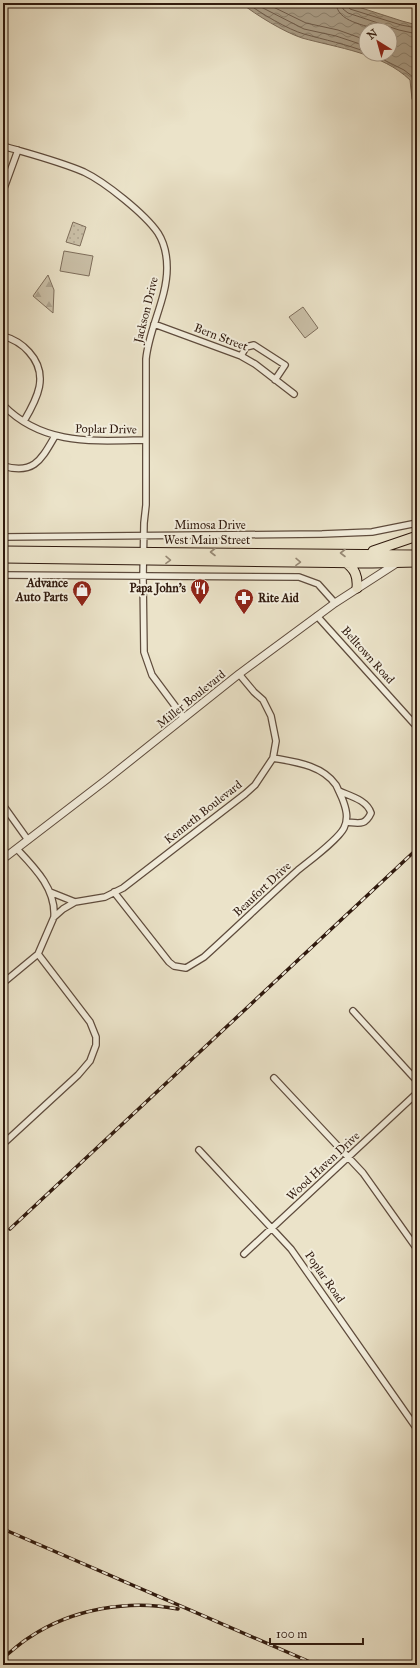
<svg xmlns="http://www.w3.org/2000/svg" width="420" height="1668" viewBox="0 0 420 1668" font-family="'IM FELL Great Primer',serif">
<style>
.green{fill:url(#green-dots);stroke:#7e6e5c}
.forest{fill:url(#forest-firs);stroke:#7e6e5c}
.pitch{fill:#cbc1a9;stroke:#7e6e5c}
.water{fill:url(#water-waves);stroke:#7a6a58;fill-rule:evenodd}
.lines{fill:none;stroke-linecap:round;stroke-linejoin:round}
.shore{stroke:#6e5c4c;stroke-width:1}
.minor-casing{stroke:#5f4c3d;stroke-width:8}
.tertiary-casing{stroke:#5f4c3d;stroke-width:9}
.primary-casing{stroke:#301a0e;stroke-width:11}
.minor{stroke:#f2eddc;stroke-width:5.5}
.tertiary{stroke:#f2eddc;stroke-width:7}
.primary{stroke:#ebe3c9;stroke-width:9}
.rail-casing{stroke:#301a0e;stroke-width:3.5}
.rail{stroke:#f2eddc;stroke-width:2;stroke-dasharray:6;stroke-linecap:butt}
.oneway{stroke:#978975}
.labels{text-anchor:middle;stroke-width:4;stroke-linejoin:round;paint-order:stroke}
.street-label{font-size:12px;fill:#301a0e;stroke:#f2eddc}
.poi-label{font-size:12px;font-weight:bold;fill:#301a0e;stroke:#f2eddc;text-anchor:end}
</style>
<defs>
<pattern id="green-dots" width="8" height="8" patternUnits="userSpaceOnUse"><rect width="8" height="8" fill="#cbc1a9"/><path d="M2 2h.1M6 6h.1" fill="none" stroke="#afa590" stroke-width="1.8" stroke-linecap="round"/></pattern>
<pattern id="forest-firs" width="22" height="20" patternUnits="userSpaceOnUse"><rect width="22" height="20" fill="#cbc1a9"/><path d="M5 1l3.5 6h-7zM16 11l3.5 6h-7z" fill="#afa590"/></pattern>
<pattern id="water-waves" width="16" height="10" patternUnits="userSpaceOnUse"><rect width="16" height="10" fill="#ab9f89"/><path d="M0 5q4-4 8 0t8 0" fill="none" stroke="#8c816e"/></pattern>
</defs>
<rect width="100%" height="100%" fill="#ebe3c9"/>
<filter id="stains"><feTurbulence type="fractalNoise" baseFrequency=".005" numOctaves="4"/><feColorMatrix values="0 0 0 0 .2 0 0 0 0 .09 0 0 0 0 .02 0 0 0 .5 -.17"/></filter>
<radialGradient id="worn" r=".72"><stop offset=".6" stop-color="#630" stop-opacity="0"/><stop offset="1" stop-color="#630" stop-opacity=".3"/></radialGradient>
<!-- green -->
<path class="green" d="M73,222L86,227L80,246L66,242Z"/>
<!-- forest -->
<path class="forest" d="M48,275L54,290L53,313L33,296Z"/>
<!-- pitch -->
<path class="pitch" d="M64,251L93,256L89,276L60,271Z
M303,307L318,328L305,338L289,317Z"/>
<!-- water -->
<path class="water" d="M241,3H346L402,21L417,25V107L412,99L410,80C382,53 338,48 302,38C284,32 256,15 241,3ZM366,30H390V54H366Z"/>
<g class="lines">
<!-- shore -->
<path class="shore" d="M247,3C260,13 289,30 304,34C325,40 346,44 366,52
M255,3L261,7L304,29L336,36L366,46
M265,3L306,23L338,30L366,40
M336,3C337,22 365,25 380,30
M342,3L343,9L348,13L399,30L417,34
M347,3L348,6L350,9L401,25L417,28
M372,54L404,70L413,77L417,100"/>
<defs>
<path id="minor" d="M3,146C30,154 58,161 84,172C105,182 145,214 158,233C165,244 167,256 167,268C167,299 149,328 146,359V505L144,523L143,577L144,652L152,675L184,718
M3,191L18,150
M154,324L241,356L255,364L294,394
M3,336C14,339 22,344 29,352C50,375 37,399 24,421
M241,356L246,347L254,345L285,365L275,380
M3,405C43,446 94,441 146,440
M3,466C34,475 41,460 55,436
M3,537L322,534L372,532L417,523
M3,575L299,577L318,584L335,603
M317,616L417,727
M339,791C350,796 367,800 371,813C365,826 359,823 346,822
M3,805L28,840
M17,849C35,868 56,889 54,917
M50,892L75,902
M114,892L169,962L174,966L186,968L204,957C235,929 266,899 297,871C309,861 338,840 344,828C349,818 346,808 342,798C340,794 338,789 336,785C322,765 295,762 273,758
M3,983L38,954L54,917L63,909L75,902L105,897L123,888L245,794L255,785L273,758L276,741L271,716L263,700L254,692L239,674
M353,1011L417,1081
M274,1078L363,1173L417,1249
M3,1144L78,1075L90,1061L96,1045V1037L90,1022L38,954
M199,1150L291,1249L417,1429
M244,1254L417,1093"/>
<path id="tertiary" d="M3,859L106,780L239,674L335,603L397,563"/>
<path id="primary" d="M3,551L417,555
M373,551L417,536
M3,558L372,563L417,562
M345,562C355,569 358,576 357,588"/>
</defs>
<!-- minor casing -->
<use href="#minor" class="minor-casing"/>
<!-- tertiary casing -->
<use href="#tertiary" class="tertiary-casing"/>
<!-- primary casing -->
<use href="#primary" class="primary-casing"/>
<!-- minor -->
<use href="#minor" class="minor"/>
<!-- tertiary -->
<use href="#tertiary" class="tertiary"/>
<!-- primary -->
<use href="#primary" class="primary"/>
<defs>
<path id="rail" d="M10,1229L417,849
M3,1529L317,1665
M3,1658C12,1651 20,1643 30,1637C72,1609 129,1599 178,1609"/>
</defs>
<!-- rail casing -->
<use href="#rail" class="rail-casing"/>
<!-- rail -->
<use href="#rail" class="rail"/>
</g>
<!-- one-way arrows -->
<defs><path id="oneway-chevron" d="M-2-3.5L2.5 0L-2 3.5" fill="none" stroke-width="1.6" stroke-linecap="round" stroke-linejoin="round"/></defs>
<g class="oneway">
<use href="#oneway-chevron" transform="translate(213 552) rotate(-180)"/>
<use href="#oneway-chevron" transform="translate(343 553) rotate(-180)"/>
<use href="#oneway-chevron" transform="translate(168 560) rotate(1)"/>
<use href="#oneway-chevron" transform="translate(298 562) rotate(1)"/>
</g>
<!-- icons -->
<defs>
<symbol id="restaurant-pin" viewBox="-11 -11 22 30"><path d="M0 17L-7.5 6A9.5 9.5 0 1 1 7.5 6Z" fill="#8f2418" stroke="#f2eddc"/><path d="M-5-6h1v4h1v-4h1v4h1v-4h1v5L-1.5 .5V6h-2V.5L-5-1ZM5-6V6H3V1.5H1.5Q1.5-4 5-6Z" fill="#fff"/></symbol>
<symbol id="shop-pin" viewBox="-11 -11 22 30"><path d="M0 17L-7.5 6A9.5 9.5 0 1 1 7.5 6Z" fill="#8f2418" stroke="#f2eddc"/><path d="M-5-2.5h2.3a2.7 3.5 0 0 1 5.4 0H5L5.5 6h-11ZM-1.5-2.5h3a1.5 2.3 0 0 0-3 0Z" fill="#fff"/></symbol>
<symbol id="pharmacy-pin" viewBox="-11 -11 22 30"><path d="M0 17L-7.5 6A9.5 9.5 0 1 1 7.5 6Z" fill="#8f2418" stroke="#f2eddc"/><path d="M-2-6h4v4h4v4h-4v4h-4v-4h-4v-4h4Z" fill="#fff"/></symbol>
</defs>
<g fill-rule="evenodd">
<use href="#restaurant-pin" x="189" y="577" width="22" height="30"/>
<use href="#shop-pin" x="71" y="579" width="22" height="30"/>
<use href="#pharmacy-pin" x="233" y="587" width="22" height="30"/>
</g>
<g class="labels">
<!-- street labels -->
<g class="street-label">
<text transform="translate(146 310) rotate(-76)" y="4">Jackson Drive</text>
<text transform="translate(221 337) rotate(21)" y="4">Bern Street</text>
<text transform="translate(106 429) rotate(1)" y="4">Poplar Drive</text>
<text x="210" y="529">Mimosa Drive</text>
<text x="207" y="544">West Main Street</text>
<text transform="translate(368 655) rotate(48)" y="4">Belltown Road</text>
<text transform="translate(191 699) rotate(-39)" y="4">Miller Boulevard</text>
<text transform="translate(203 812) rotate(-38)" y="4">Kenneth Boulevard</text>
<text transform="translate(262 889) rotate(-43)" y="4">Beaufort Drive</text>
<text transform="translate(323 1166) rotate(-43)" y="4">Wood Haven Drive</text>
<text transform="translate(325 1277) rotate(55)" y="4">Poplar Road</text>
</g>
<!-- poi labels -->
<g class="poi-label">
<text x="68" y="587">Advance<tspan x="68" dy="14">Auto Parts</tspan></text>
<text x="186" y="592">Papa John's</text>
<text x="258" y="602" text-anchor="start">Rite Aid</text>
</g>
</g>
<!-- margin -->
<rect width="420" height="1668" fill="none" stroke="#ebe3c9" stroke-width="16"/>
<rect x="4" y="4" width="412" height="1660" fill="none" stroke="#301a0e" stroke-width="2"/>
<rect x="8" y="8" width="404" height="1652" fill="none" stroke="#301a0e"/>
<!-- north arrow -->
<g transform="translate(378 42) rotate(323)"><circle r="19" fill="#f2eddc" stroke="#a4998a"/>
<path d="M0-3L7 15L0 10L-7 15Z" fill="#8f2418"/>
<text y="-6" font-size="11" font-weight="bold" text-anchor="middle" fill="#301a0e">N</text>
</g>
<!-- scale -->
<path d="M270 1638v6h93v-6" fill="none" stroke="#301a0e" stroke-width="2"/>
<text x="276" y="1638" font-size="12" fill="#301a0e" stroke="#f2eddc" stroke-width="3" paint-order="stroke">100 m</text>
<rect width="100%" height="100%" filter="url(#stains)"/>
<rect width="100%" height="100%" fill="url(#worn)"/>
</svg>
